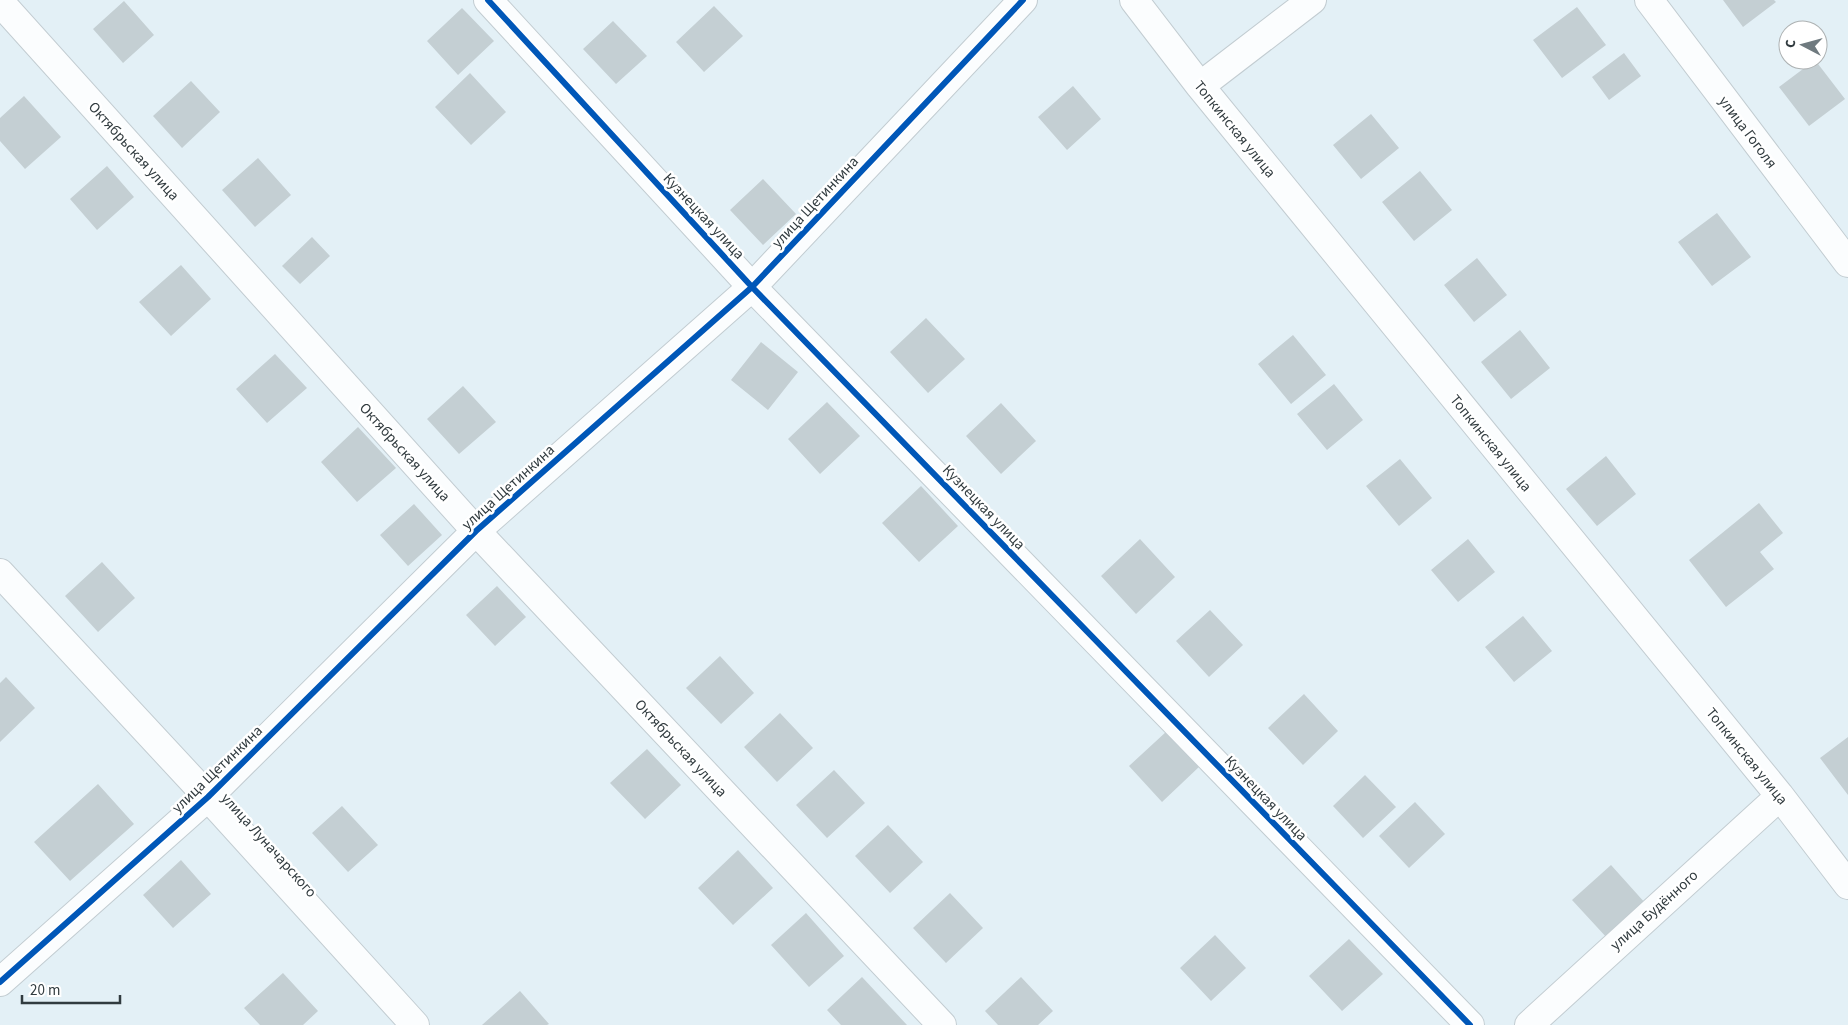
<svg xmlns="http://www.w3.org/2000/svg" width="1848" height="1025" viewBox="0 0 1848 1025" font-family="'Source Sans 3',sans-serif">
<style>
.building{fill:#c4cfd3}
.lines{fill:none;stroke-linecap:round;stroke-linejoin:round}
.minor-casing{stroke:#c2ccd1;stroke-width:30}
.minor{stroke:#fbfdfe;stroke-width:28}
.cycleway-casing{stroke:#fff;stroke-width:9}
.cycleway{stroke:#0057b8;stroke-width:6}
.labels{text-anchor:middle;stroke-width:5;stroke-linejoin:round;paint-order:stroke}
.street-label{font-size:15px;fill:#313b3f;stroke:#fff}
</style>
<rect width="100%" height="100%" fill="#e3f0f6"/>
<!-- building -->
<path class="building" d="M1723,0H1774L1776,2L1743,27Z
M124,1L154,35L123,63L93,29Z
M714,6L743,36L704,72L676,42Z
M1577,7L1606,45L1562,78L1533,40Z
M462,8L494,41L458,75L427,41Z
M613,21L647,56L616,84L583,49Z
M1624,53L1641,76L1609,100L1592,77Z
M1815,60L1845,99L1809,126L1779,87Z
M470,73L506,112L471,145L435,107Z
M191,81L220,112L182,148L153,116Z
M1073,86L1101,119L1067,150L1038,117Z
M24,96L61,137L25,169L0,141V118Z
M1371,114L1399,148L1361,179L1333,145Z
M258,158L291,195L255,227L222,190Z
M107,166L134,197L97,230L70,199Z
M1420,171L1452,210L1414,241L1382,202Z
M763,179L796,214L763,245L730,210Z
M1717,213L1751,257L1712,286L1678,242Z
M312,237L330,256L300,284L282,266Z
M1477,258L1507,295L1474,322L1444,285Z
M181,265L211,299L171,336L139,302Z
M926,318L965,359L928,393L890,352Z
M1520,330L1550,368L1511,399L1481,362Z
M1293,335L1326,375L1291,404L1258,364Z
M761,342L798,372L768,410L731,380Z
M275,354L307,388L267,423L236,389Z
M1334,384L1363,420L1327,450L1297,414Z
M463,386L496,422L459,454L427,419Z
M827,402L860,436L820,474L788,439Z
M1001,403L1036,441L1001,474L966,436Z
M358,427L396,468L357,502L321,462Z
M1606,456L1636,494L1597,526L1566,489Z
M1400,459L1432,498L1399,526L1366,486Z
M921,486L958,526L919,562L882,523Z
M1759,503L1783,533L1760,552L1774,569L1726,607L1689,560Z
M414,504L442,535L408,566L380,535Z
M1140,539L1175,577L1136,614L1101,576Z
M1468,539L1495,572L1458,602L1431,570Z
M102,562L135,598L98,632L65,596Z
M497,586L526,617L495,646L466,615Z
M1210,610L1243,645L1209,677L1176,641Z
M1523,616L1552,651L1514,682L1485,647Z
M720,656L754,693L721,724L686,688Z
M6,677L35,708L0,742V683Z
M1304,694L1338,731L1303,765L1268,728Z
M780,713L813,748L777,782L744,747Z
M1167,731L1200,766L1162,802L1129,766Z
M1848,737V795L1820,758Z
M647,749L681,785L645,819L610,783Z
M834,770L865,803L827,838L796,805Z
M1365,775L1396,807L1363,838L1333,806Z
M98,784L134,824L70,881L34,842Z
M1415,802L1445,834L1409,868L1379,836Z
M342,806L378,845L348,872L312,833Z
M888,825L923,862L890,893L855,856Z
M738,850L773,888L733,925L698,888Z
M181,860L211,894L173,928L143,895Z
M1611,865L1646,904L1608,939L1572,900Z
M950,893L983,928L946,963L913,928Z
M806,913L844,956L809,987L771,945Z
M1215,935L1246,968L1211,1001L1180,968Z
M1349,939L1383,974L1342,1011L1309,976Z
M283,973L318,1011L303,1025H260L244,1008Z
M862,977L907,1025H841L827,1010Z
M1021,977L1053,1011L1038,1025H998L985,1011Z
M520,991L549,1024L547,1025H482Z"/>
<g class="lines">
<defs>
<path id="minor" d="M488,0L752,287L1470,1025
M1134,0L1200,86L1780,796L1848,885
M1649,0L1848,263
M0,2L476,531L942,1025
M1200,86L1312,0
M0,573L208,797L415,1025
M0,982L208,797L476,531L752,287L1023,0
M1529,1025L1780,796"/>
</defs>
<!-- minor casing -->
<use href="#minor" class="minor-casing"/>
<!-- minor -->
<use href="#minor" class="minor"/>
<defs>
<path id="cycleway" d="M488,0L752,287L1470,1025
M0,982L208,797L476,531L752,287L1023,0"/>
</defs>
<!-- cycleway casing -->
<use href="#cycleway" class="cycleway-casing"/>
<!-- cycleway -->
<use href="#cycleway" class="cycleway"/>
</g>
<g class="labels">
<!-- street labels -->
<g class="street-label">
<text transform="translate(1235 129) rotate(51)" y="5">Топкинская улица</text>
<text transform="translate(1748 132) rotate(53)" y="5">улица Гоголя</text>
<text transform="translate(134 151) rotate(48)" y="5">Октябрьская улица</text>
<text transform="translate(815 202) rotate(-47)" y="5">улица Щетинкина</text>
<text transform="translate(704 216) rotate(47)" y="5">Кузнецкая улица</text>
<text transform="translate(1491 443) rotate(51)" y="5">Топкинская улица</text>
<text transform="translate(405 452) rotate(48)" y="5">Октябрьская улица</text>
<text transform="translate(508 487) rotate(-42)" y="5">улица Щетинкина</text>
<text transform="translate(984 507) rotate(46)" y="5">Кузнецкая улица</text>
<text transform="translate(681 748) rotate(47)" y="5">Октябрьская улица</text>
<text transform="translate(1747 756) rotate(51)" y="5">Топкинская улица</text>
<text transform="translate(217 769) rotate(-44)" y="5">улица Щетинкина</text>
<text transform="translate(1266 798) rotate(46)" y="5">Кузнецкая улица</text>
<text transform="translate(269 845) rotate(48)" y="5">улица Луначарского</text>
<text transform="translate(1654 910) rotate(-42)" y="5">улица Будённого</text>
</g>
</g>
<!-- north arrow -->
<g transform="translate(1803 45) rotate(276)"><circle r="24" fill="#ffffff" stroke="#adb1b2"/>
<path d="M0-4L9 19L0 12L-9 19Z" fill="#6f7a7f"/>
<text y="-8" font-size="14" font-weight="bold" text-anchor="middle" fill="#313b3f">С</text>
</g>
<!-- scale -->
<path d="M22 995v8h98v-8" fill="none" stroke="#313b3f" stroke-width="2.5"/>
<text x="30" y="995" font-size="15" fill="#313b3f" stroke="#ffffff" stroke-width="4" paint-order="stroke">20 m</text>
</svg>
